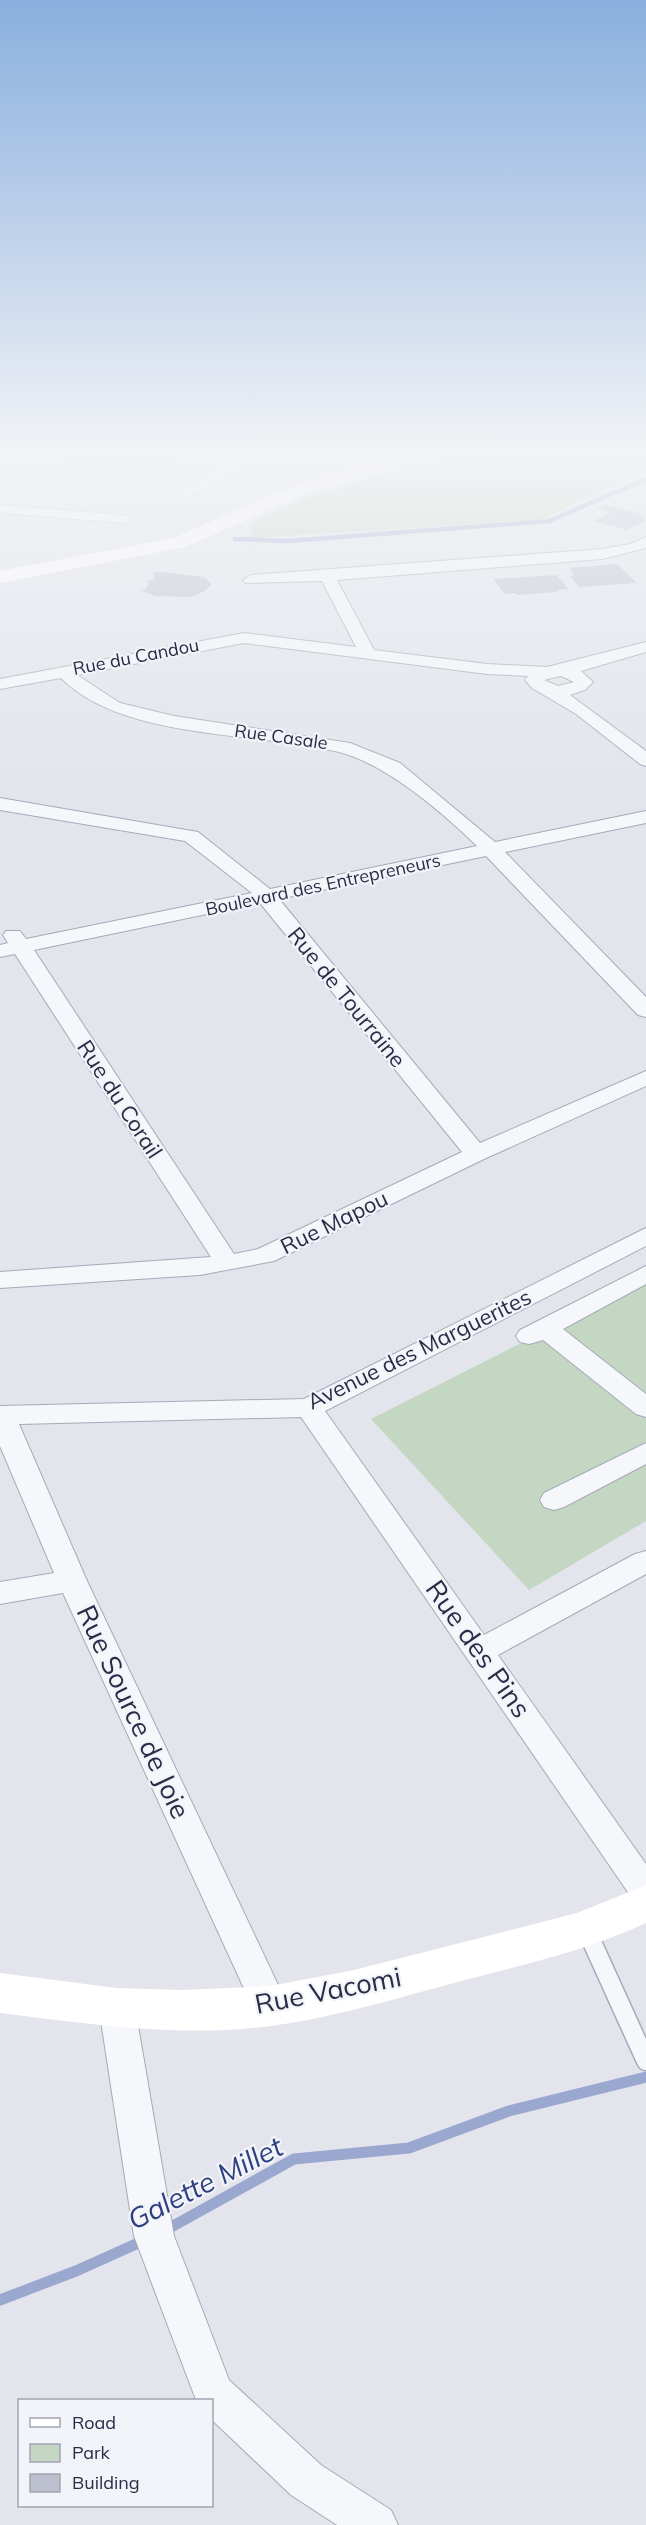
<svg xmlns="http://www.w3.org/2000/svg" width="646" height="2525" viewBox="0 0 646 2525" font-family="Mulish,sans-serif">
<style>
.green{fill:#c3d7c3}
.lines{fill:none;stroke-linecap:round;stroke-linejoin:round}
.stream-far1{stroke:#9aa8d0;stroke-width:4.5}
.stream{stroke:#9aa8d0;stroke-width:11}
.building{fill:#bcbfcd}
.lane-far1-casing{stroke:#a7a9b7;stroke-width:9}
.lane-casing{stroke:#a7a9b7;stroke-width:21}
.street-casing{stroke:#a7a9b7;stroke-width:2}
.path{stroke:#c0c2cb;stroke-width:2;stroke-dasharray:3 3;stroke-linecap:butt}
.lane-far1{stroke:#f6f7fa;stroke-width:8}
.lane{stroke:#f6f7fa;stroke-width:18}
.street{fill:#f6f7fa;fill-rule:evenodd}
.secondary{fill:#fff;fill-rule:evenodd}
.labels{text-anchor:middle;stroke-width:4.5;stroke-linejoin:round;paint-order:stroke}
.far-street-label{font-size:18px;fill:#282d47;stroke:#f3f4f9}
.street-label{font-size:22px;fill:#282d47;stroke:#f3f4f9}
.near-street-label{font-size:27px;fill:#282d47;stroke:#f3f4f9}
.near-water-label{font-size:28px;font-style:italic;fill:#2d4080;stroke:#f3f4f9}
</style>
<rect width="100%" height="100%" fill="#e3e4ec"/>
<!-- green -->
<path class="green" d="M70,455V454L179,455L158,484L51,477Z
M454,455H646V471L540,520L251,538L252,523L302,499Z
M646,1280V1521L529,1590L371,1419Z"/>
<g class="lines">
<!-- stream-far1 -->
<path class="stream-far1" d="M235,539L288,541L549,521L646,479"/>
<!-- stream -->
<path class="stream" d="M164,2231L294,2159L409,2148L509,2111L646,2077
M0,2300L76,2271L145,2240"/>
</g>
<!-- building -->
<path class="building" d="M604,504L644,515L640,516L646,520L627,530L594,521L610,512L596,508Z
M617,564L637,583L579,587L570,576L575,575L569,568Z
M161,572L204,577L212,584L205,591L191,597L155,596L141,590L146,589L149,583L145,581L155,579L153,573Z
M557,575L568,589L556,590L558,592L517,595L515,593L504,594L494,579Z"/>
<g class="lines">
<defs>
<path id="lane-far1" d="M187,494L252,454
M0,509L125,519"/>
<path id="lane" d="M587,1931L646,2061"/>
<path id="street" d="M646,537V548L602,559L337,580L374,650L487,664L547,667L646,642V652L581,671L593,682L585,690L570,695L646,751V766L640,764L576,714L532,688L525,680L528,676L487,674L244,643L77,675L120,703L174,716L350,743L400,763L495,842L646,811V823L505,852L646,997V1017L638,1015L486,856L279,899L480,1143L646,1071V1086L484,1159L274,1261L200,1275L0,1288V1272L211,1257L15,954L0,957V945L8,943L3,935L6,931H20L26,939L252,893L185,841L0,810V798L198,832L270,889L477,846C442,812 386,764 339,752C256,731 124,741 61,678L0,689V679L244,633L356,647L322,581L245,583L243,580L251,575L602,549L630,544ZM561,676L574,682L558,686L544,680ZM260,903L462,1152L258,1249L234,1254L34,950Z
M646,1228V1246L325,1411L484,1635L635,1554L646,1551V1574L498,1655L646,1864V1905L634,1901L301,1417L19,1424L87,1581L288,2006L283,2017L270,2021L257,2017L63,1593L0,1604V1582L54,1573L0,1446V1406L304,1399Z
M646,1266V1284L563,1329L646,1394V1417L636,1414L543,1340L529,1344L520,1342L516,1336L520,1330Z
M646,1443V1464L564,1507L554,1510L544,1507L540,1500L544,1493Z
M117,1993L130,1997L135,2008L174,2236L229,2380L321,2465L391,2510L398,2525H337L291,2495L212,2420V2400H196L134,2236L99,2008L104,1997Z"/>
</defs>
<!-- lane-far1 casing -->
<use href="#lane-far1" class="lane-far1-casing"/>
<!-- lane casing -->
<use href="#lane" class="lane-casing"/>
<!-- street casing -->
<use href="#street" class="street-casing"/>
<!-- path -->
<path class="path" d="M568,454L589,470L612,480"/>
<!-- lane-far1 -->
<use href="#lane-far1" class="lane-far1"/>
<!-- lane -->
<use href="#lane" class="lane"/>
<!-- street -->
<use href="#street" class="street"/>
<!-- secondary -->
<path class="secondary" d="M404,454H435L432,458L306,494L185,547L0,583V571L173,538L292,486Z
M646,1885V1923C588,1950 527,1964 465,1980C401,1997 337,2017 271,2026C181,2038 89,2024 0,2013V1973L117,1988L182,1990L270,1986L354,1970L577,1913Z"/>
</g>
<!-- sky -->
<linearGradient id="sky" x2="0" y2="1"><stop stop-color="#89afde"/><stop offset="0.56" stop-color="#f2f3f6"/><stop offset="1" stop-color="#f2f3f6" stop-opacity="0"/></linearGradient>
<rect width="646" height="808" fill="url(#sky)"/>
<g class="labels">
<!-- far-street labels -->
<g class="far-street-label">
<text transform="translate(136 657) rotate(-11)" y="6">Rue du Candou</text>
<text transform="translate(281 737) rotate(8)" y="6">Rue Casale</text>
<text transform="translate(323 885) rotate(-12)" y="6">Boulevard des Entrepreneurs</text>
</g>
<!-- street labels -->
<g class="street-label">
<text transform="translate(347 997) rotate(51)" y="8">Rue de Tourraine</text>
<text transform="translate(120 1099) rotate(57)" y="8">Rue du Corail</text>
<text transform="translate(334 1222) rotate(-26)" y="8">Rue Mapou</text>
<text transform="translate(419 1349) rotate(-26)" y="8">Avenue des Marguerites</text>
</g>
<!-- near-street labels -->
<g class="near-street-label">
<text transform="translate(478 1649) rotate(55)" y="9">Rue des Pins</text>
<text transform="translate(133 1712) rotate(65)" y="9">Rue Source de Joie</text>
<text transform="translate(328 1991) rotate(-11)" y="9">Rue Vacomi</text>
</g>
<!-- near-water labels -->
<g class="near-water-label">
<text transform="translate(205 2183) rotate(-27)" y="10">Galette Millet</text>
</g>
</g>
<!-- legend -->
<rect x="18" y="2399" width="195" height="108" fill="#f3f4f9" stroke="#a2a4b2" stroke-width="1.5"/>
<rect x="30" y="2418" width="30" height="9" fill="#ffffff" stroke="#a2a4b2" stroke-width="1.5"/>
<text x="72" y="2429" font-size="18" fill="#282d47">Road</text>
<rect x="30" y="2444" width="30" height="18" fill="#c3d7c3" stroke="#a2a4b2" stroke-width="1.5"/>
<text x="72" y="2459" font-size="18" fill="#282d47">Park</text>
<rect x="30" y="2474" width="30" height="18" fill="#bcbfcd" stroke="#a2a4b2" stroke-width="1.5"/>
<text x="72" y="2489" font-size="18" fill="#282d47">Building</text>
</svg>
